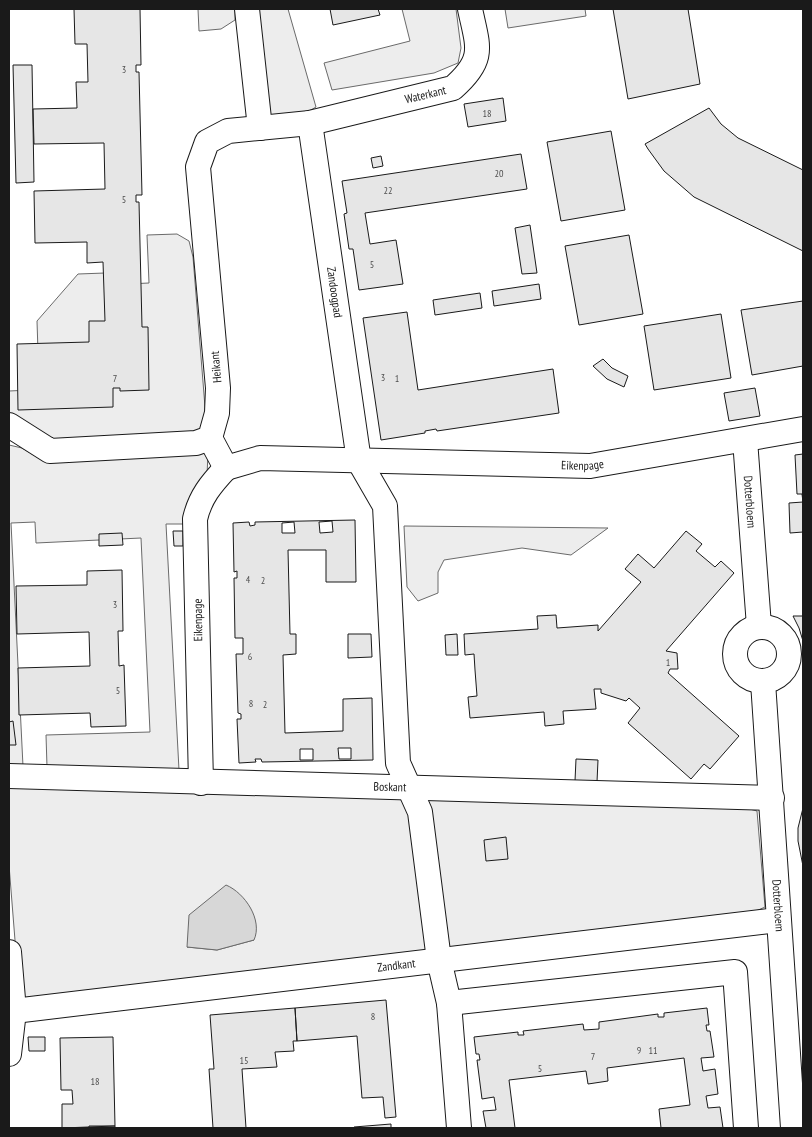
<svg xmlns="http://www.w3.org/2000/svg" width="812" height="1137" viewBox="0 0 812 1137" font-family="'PT Sans Narrow',sans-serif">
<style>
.built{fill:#ededed;stroke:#6a6a6a;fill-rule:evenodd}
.water{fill:#d7d7d7;stroke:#6a6a6a}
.building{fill:#e6e6e6;stroke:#1a1a1a;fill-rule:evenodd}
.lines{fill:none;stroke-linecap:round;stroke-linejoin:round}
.street-casing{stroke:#1a1a1a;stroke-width:26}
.street{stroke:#fff;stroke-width:24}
.labels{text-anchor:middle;stroke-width:4;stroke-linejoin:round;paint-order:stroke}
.number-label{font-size:10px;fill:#4d4d4d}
.street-label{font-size:12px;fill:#1a1a1a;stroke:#fff}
</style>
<rect width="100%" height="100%" fill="#fff"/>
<!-- built -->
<path class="built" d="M198,9H235V20L221,29L199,31Z
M255,9H288L316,107L304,114L271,115L268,107Z
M402,9H456L461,48L458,63L434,73L332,90L324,63L410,41Z
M505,9H585L586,16L508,28Z
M177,234L189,241L193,257L205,407V425L199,434L61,441L9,424V391L52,389L38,352L37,321L78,274L105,273L106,285L149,283L147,235Z
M9,445L22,448L42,460L208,452L207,476L185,524H166L179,770L47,767L46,735L150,732L141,538L36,543L35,522L11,523L23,766L9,764Z
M404,526L608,528L571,555L522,548L444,560L438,572V593L418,601L407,587Z
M9,787L746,808L757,811L765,907L756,911L20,1003L9,865ZM254,940L217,950L187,947Z"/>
<!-- water -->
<path class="water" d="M226,885C245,893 263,920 254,940L217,950L187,947L189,915Z"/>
<!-- building -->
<path class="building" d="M74,9H140L141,65H136V72H139L142,195H136V202H139L142,327H148L149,390L120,391V388H113V407L18,410L17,344L89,342V321H105L103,262L87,263V242L35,243L34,191L105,189L104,143L34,144L33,109L77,108L76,82H88L87,44H75Z
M330,9H378L380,15L333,25Z
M613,9H688L700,84L628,99Z
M13,65H32L34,182L16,183Z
M503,98L506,121L468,127L464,104Z
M709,108L721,124L738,138L803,170V251L694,197L664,171L648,149L645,144Z
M611,131L625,210L561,221L547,142Z
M521,154L527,189L365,213L370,244L396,240L403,284L359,290L353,249H349L344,214L347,213L342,181Z
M381,156L383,166L373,168L371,158Z
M530,225L537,273L522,274L515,228Z
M629,235L643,314L579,325L565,246Z
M539,284L541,299L494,306L492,291Z
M480,293L482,308L435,315L433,300Z
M803,301V366L752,375L741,310Z
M407,312L418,390L553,369L559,413L437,431L436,429L425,431V433L381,440L363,318Z
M721,314L731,378L654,390L644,326Z
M603,359L612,368L628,376L624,387L607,379L593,366Z
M755,388L760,416L729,421L724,393Z
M803,454V532L790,533L789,503L803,502L802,494H797L795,455Z
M355,520L356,582H326V550H288L290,634H296V654L283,655L285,733L343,731V699L372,698L373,760L262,762L261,759H255L256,762L239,763L237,719H241V714L238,713L236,654H243V638H235L234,578H237V571L234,572L233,523L249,522L250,526L255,525V522ZM332,521L333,532L320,533L319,522ZM294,522L295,533H282V523ZM338,748H351V759H339ZM300,749H313V760H300Z
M173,531H183V546H174Z
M686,531L702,544L696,551L715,567L721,561L734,573L666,651L677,653L678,669H670L668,673L739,736L710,769L704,764L691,779L628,723L640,708L629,698L626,701L601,693V689H594L596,709L563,711L564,724L545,726L544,712L470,718L468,697L477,696L475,670L474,654L465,655L464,634L538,629L537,616L556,615L557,628L598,625V631L641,582L625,569L638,554L654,568Z
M122,533L123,545L99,546V534Z
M122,570L123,631H118L119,666L124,665L126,726L91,727L90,713L19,715L18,668L90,666L89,632L17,634L16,586L87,585V571Z
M793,616H803V641L799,628Z
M348,634H371L372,657L348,658Z
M457,634L458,655H446L445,635Z
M13,721L16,745H9V722Z
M576,759L598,760L597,782L575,781Z
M803,808V866L798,841V828Z
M506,837L508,859L486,861L484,840Z
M386,1000L396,1117L385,1118L383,1097L362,1098L357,1036L297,1041L295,1008Z
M295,1008L297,1041H293L294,1051L275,1052L277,1067L242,1069L246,1128H213L209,1069H214L210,1015Z
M707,1008L709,1025H706L707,1031H710L714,1057L701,1058L703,1071L715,1069L718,1094L706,1096L708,1108L720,1107L723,1128H661L659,1109L690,1105L684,1058L607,1068L608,1081L588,1084L586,1071L509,1080L515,1128H486L483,1111L496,1110L494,1097L482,1099L477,1060H480L479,1054H476L474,1037L518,1032V1035H524L523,1031L583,1024L584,1030L599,1029V1022L658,1014V1017H664V1013Z
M28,1037H45V1051H29Z
M113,1037L115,1126L62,1128V1104H73L72,1090H61L60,1038Z
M391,1124V1128H355L354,1127Z
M89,1126H115V1128H89Z"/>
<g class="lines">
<defs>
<g id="street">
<path d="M247,9L260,128"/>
<path id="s1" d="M310,123L359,461L385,506L398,763L420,812L439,960L449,1003"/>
<path id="s2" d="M9,425L50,451L196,443L210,438L217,413L218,388L198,167L207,142L228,131L310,123L453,88C486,59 478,47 470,9"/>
<path id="s3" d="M210,438L226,468L260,458L590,466L803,429"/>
<path id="s4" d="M745,440L759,626"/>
<circle cx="762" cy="654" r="27"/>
<path id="s5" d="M763,682L793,1128"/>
<path id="s6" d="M9,776L772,798"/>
<path d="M201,783L195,519C200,497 211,484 226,468"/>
<path d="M9,952L14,1011L9,1054"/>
<path id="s7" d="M14,1011L778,920"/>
<path d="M459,1128L449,1003L735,972L746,1128"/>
</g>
</defs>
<!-- street casing -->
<use href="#street" class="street-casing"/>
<!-- street -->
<use href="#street" class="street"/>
</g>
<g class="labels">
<!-- number labels -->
<g class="number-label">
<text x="124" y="73">3</text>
<text x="487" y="117">18</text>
<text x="499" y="177">20</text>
<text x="388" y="194">22</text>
<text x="124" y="203">5</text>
<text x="372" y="268">5</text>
<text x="383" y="381">3</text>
<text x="115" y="382">7</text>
<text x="397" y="382">1</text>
<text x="248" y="583">4</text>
<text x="263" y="584">2</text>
<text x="115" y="608">3</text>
<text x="250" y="660">6</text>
<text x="668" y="666">1</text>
<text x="118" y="694">5</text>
<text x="251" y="707">8</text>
<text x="265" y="708">2</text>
<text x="373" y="1020">8</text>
<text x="639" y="1054">9</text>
<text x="653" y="1054">11</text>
<text x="593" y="1060">7</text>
<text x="244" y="1064">15</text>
<text x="540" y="1072">5</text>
<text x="95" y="1085">18</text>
</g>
<!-- street labels -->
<g class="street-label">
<text dy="4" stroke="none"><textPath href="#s2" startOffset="734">Waterkant</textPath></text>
<text dy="4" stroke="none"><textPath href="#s1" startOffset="171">Zandoogpad</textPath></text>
<text transform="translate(216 367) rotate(-95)" y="4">Heikant</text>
<text dy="4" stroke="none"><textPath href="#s3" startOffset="392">Eikenpage</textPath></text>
<text dy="4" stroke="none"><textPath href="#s4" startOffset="62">Dotterbloem</textPath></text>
<text transform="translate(198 620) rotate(-91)" y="4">Eikenpage</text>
<text dy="4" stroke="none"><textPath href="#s6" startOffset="381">Boskant</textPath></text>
<text dy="4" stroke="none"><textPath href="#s5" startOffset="224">Dotterbloem</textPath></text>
<text dy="4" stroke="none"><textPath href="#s7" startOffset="385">Zandkant</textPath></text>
</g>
</g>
<!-- border -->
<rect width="812" height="1137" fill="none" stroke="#1a1a1a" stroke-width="20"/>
</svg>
